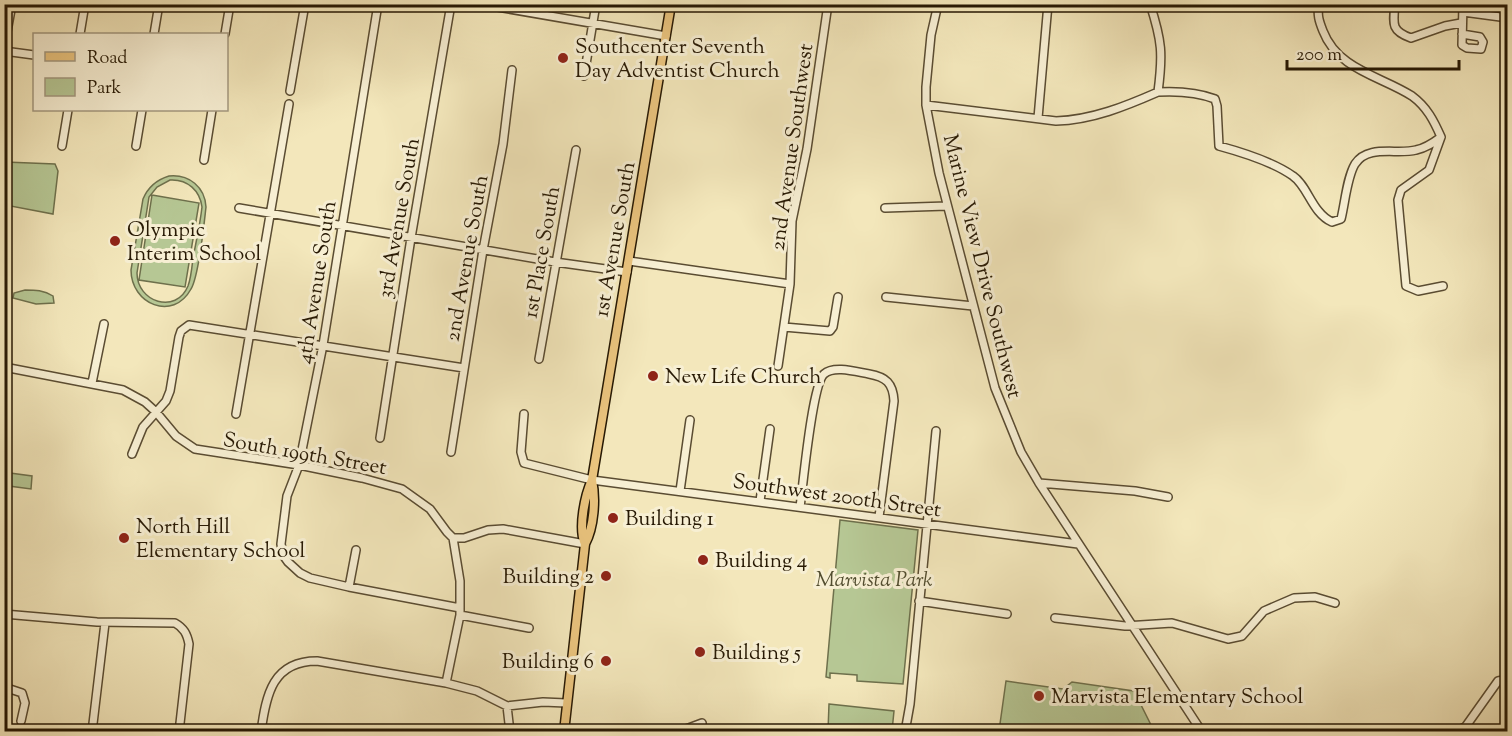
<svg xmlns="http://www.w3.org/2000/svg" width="1512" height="736" viewBox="0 0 1512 736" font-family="'Sorts Mill Goudy',serif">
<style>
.green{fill:#b6c794;stroke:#6e704c;stroke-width:1.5;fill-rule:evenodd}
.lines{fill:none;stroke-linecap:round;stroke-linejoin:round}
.minor-casing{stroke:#5a4c32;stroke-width:10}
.major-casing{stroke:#271904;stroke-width:11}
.minor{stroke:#f7efd3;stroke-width:7}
.major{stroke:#eac47e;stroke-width:8}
.poi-dot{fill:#8f2418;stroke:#f7efd3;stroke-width:2}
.labels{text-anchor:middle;stroke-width:6;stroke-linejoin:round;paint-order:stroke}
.poi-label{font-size:21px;fill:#271904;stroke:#f7efd3;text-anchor:start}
.street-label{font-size:21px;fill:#271904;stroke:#f7efd3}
.park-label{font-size:21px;font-style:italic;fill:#524d2f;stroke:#f7efd3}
</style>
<rect width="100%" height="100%" fill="#f3e7bb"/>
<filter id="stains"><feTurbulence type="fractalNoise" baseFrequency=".00333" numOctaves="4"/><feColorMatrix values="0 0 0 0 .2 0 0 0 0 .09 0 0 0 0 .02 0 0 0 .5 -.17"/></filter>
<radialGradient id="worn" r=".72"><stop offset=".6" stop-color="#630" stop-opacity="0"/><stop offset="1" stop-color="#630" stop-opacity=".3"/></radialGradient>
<!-- green -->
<path class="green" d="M5,162L55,164L58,171L53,214L5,205Z
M169,176C189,174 205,187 206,207C204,224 199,276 191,289C173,322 131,304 131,270L143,199C148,187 156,180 169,176ZM170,180C188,179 200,191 202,207C200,225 196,242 193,258C192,267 191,278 188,286C176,315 137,302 137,273L149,197L157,187Z
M152,195L199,203L185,287L139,280Z
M25,290C35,290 44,290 53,296L54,303L36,304L13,298L14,293Z
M10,473L32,476L31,489L9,486Z
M840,520L918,530L903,684L857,681V675L830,673V678L826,677Z
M1006,681L1063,689L1072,682L1134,691L1154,731H999Z
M829,704L894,711L892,731H828Z"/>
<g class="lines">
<defs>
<path id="minor" d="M378,4L323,345L299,465L287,496L281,544L283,555L288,562L300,573L310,578L349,587L460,608
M480,4L666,36
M938,4L931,35L926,87V105L939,173L995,388L1021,452L1039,483L1202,732
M1150,4C1162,41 1163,54 1158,92
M1319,4C1317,15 1319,21 1323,31C1338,70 1381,76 1412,96C1427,107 1434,121 1441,137L1429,170L1401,190L1398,200L1406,286L1418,291L1443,286
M1395,4C1393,24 1391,31 1411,38L1445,26L1461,23
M1463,12L1508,18
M80,34L85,4
M154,34L159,4
M225,34L230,4
M1462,34L1480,37L1483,42L1481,49L1467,48L1462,45L1463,4
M4,48L12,4
M4,51L34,55
M584,76L596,4
M290,91L305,4
M926,105L1056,121C1092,120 1126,106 1158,92C1177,91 1197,92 1215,99L1217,106L1219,146C1241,152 1275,163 1293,176C1308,186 1312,213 1332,222L1341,219C1345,203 1347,177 1355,164C1368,144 1397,155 1416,150C1426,148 1433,143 1441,137
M1038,118L1048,4
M62,146L68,110
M136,146L142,110
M204,160L212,110
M239,208L555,262L627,272
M885,208L947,206
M629,261L790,284
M886,297L973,306
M784,327L830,331L833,327L838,297
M539,359L576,150
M778,366L790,284L792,221L807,149L828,4
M4,367L123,390L145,402L156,412L176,436L195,449L299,465L362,478L402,489L430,509L447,532L453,538H464L488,530L503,529L585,544
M92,383L104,324
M236,414L289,104
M524,414L521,452L524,463L592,480L1078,544
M380,438L411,238L451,4
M451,452L483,250L503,144L512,70
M132,454L143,427L166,401L170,391L179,337L181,331L189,325L464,368
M1039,483L1135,491L1168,497
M680,491L690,420
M760,501L770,429
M800,507C803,486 812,385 824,374C834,365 857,372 869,374C886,377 893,383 894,401L879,517
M349,587L356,550
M919,601L1007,614
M4,614L97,622L175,623C184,628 187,634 189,644L179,732
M460,615L529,628
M1055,618L1125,626L1172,623L1228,639L1242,636L1264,611L1294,598L1315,597L1335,603
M446,683L460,615V581L453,538
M4,687L22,693L25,703L21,721
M507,706L510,732
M92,732L105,623
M261,732C266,694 273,661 317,661L446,683L477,691L507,706L543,702L566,703
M678,732L702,723
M905,732L910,704L936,431
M1456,732L1466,726L1498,681L1508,679"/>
<path id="major" d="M585,544C578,528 585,495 592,480L671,4
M564,732L585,544C594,527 596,499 592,480"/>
</defs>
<!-- minor casing -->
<use href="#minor" class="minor-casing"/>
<!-- major casing -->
<use href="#major" class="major-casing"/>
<!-- minor -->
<use href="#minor" class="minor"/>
<!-- major -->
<use href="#major" class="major"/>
</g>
<!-- markers -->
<g class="poi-dot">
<circle cx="563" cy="58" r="6"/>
<circle cx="115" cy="241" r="6"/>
<circle cx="653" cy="376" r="6"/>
<circle cx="613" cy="518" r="6"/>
<circle cx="124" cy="538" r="6"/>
<circle cx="703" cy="560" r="6"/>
<circle cx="606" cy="576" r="6"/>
<circle cx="700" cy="652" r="6"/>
<circle cx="606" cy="661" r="6"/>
<circle cx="1039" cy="696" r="6"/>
</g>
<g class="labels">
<!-- poi labels -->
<g class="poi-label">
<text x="575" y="53">Southcenter Seventh<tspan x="575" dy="24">Day Adventist Church</tspan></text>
<text x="127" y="236">Olympic<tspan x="127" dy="24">Interim School</tspan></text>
<text x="665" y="383">New Life Church</text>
<text x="625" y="525">Building 1</text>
<text x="136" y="533">North Hill<tspan x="136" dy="24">Elementary School</tspan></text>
<text x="715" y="567">Building 4</text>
<text x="594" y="583" text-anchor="end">Building 2</text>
<text x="712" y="659">Building 5</text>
<text x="594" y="668" text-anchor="end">Building 6</text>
<text x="1051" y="703">Marvista Elementary School</text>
</g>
<!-- street labels -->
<g class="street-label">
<text transform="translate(791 147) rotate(-82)" y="7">2nd Avenue Southwest</text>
<text transform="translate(398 218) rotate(-80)" y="7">3rd Avenue South</text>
<text transform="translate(614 239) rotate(-80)" y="7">1st Avenue South</text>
<text transform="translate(541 252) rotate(-80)" y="7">1st Place South</text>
<text transform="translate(466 258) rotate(-80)" y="7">2nd Avenue South</text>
<text transform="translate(983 266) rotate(76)" y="7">Marine View Drive Southwest</text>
<text transform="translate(316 282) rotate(-81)" y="7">4th Avenue South</text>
<text transform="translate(305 453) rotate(10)" y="7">South 199th Street</text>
<text transform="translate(837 495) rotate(8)" y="7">Southwest 200th Street</text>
</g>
<!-- park labels -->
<g class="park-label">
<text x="874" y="586">Marvista Park</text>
</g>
</g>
<!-- margin -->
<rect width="1512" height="736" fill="none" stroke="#f3e7bb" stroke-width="24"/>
<rect x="6" y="6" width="1500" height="724" fill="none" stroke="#271904" stroke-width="3"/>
<rect x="12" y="12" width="1488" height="712" fill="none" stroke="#271904" stroke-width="1.5"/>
<!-- legend -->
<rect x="33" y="33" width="195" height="78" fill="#f7efd3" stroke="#a49980" stroke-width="1.5"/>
<rect x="45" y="52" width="30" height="9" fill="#eac47e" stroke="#a49980" stroke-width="1.5"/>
<text x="87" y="63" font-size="18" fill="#271904">Road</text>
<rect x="45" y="78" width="30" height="18" fill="#b6c794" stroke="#a49980" stroke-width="1.5"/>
<text x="87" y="93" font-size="18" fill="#271904">Park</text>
<!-- scale -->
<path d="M1287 60v9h172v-9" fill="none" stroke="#271904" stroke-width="3"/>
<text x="1296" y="60" font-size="18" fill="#271904" stroke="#f7efd3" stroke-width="4.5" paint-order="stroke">200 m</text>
<rect width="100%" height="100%" filter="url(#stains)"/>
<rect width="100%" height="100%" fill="url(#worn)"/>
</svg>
